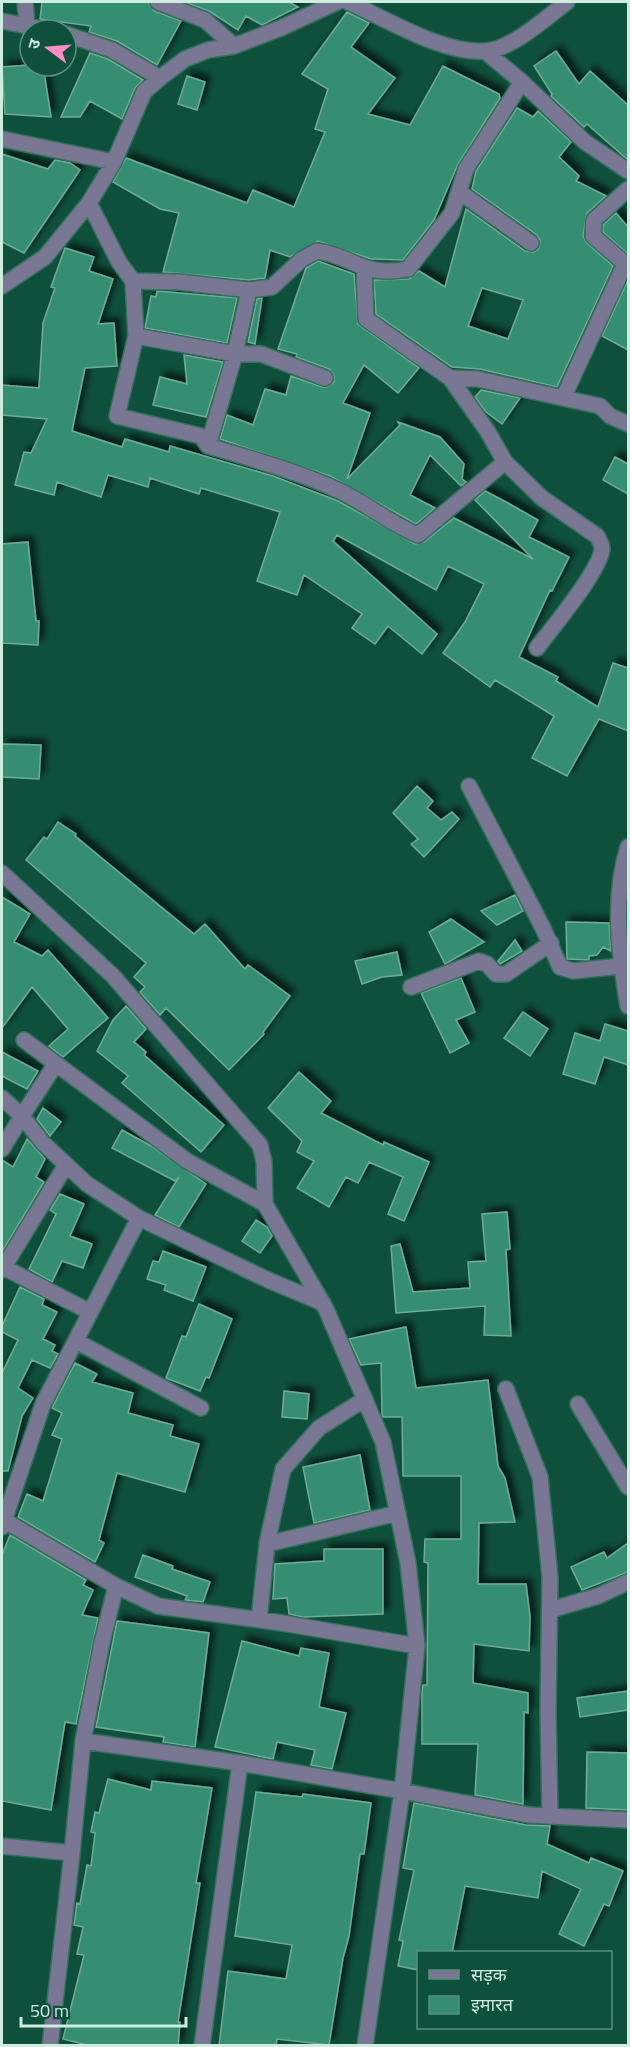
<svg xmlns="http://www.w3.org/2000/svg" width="630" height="2047" viewBox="0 0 630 2047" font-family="'Titillium Web','Noto Sans Devanagari',sans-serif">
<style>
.building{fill:#368e72;stroke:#70ac95;stroke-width:1.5;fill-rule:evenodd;filter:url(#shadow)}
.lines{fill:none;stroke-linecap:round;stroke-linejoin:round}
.minor-casing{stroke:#356f5e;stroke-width:18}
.minor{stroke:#797793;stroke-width:15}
</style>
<defs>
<filter id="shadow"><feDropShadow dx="5.5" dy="-5.5" stdDeviation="3" flood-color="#0009"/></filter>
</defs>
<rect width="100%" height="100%" fill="#0f503d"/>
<!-- building -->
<path class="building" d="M42,2H148L154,11L181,21L157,65L117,41L89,32L91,26L40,19Z
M184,2H289L298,7L262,25L246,16L238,30L209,11Z
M347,12L369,23L351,47L395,78L368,114L410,125L443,66L499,94L500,98L458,164L434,220L403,260L371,259L318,241L290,257L270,250L265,278L249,280L163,272L179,213L160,209L113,182L126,158L247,203L253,190L294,207L325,132L315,129L328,89L302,74Z
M556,51L579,84L590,71L628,105V160L587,124L584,127L551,96L552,94L534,66Z
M90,53L108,59L143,80L135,88L122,119L90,101L80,117H61Z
M30,65L40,66V72H44L51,117L5,114L2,67Z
M187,76L205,82L197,110L178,104Z
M517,108L533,117L538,111L571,142L559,157L579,176L576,181L606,196L587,213L583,236L587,243L613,266L557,387L480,369L452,367L376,314L374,280L409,279L419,271L445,287L466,209L525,251L534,252L539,248L540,240L537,235L472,189L476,171ZM482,288L523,300L508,339L468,326Z
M2,154L48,169L55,160L70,163L80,170L24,253L2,242Z
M616,213L628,227V254L603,232V225Z
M65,248L94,257L89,271L113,279L98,324L114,323L117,366L85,368L72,431L122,447L125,439L169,452L170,446L273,476L338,501L415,544L424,542L454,518L533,559L475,500L485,491L506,502L538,520L529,537L569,557L552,591L550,590L519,657L558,677L556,681L598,707L613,663L628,668V731L599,719L567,776L532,758L554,716L495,680L490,687L443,653L465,622L484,584L448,566L436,590L337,535L333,541L437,634L422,654L388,626L375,644L352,628L362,614L304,575L297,595L257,581L280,512L201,488L199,494L150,478L148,487L108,475L101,497L57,482L54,495L15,485L24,452L31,453L47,419L2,415V385L39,388L43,323L55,288L51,287Z
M318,261L354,274L358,324L419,368L398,393L364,365L343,403L370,413L347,479L400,425L398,422L440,437L464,464L462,479L466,482L461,486L430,455L410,495L435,508L416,524L330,476L220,439L227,415L253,425L265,389L286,395L291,376L322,387H327L334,382V376L329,369L296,357L297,354L278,349L306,268Z
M628,280V350L602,336Z
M157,291L237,298L227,343L145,328L151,296L156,297Z
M262,298L255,344L248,342L257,299Z
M184,355L223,362L206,417L153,405L160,377L187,384Z
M481,390L520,398L502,424L486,412L475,397Z
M615,457L628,464V494L603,480Z
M28,542L36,621H39L38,645L2,643V544Z
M2,744L41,745L39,779L2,777Z
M417,786L433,801L427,808L441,820L452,812L459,819L424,857L411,844L418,839L393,813Z
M58,822L76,834L75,836L194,934L205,924L245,969L248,965L290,996L263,1032L264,1034L229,1070L166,1008L160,1015L140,992L145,987L134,977L146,963L26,860L44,837L47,839Z
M515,895L523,911L497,925L481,911Z
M2,897L30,914L14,942L42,956L48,950L108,1018L63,1057L49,1046L68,1029L32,987L2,1028Z
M451,919L484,942L445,964L429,932Z
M566,922L609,923L611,951L603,947L597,955L589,956V960L567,959Z
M515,940L522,951L500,964L498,961Z
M397,952L402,975L382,977L362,984L355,961Z
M461,978L475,1012L456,1020L469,1043L450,1053L421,993Z
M126,1006L146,1029L134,1042L146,1052L144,1055L224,1125L201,1152L122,1083L128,1076L97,1051L113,1020Z
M523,1012L548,1029L530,1056L504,1038Z
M605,1024L628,1031V1065L604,1057L595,1084L563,1074L575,1033L600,1041Z
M2,1052L38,1071L27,1089L2,1076Z
M299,1072L331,1101L321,1113L383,1145L384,1142L429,1162L404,1221L388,1214L403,1177L369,1162L358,1183L346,1177L329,1207L297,1188L314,1161L297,1152L302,1141L268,1108Z
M43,1108L61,1122L50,1136L37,1119Z
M122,1130L151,1146L206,1184L179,1227L155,1215L179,1177L175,1181L112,1148Z
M27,1139L45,1159L36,1177L44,1182L2,1252V1160L13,1167Z
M60,1194L84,1204L70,1236L92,1244L83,1268L62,1261L52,1282L29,1269L56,1214L50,1210Z
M507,1212L510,1249L506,1250L511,1336L484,1335L485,1306L396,1313L391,1246L400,1244L413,1292L470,1288L468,1262L486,1261L482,1214Z
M256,1220L267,1227L272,1236L260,1253L242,1241Z
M163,1251L206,1267L193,1301L164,1290L166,1285L147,1279L153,1261L159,1262Z
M20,1287L44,1299L42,1305L57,1312L43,1339L55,1345L52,1351L58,1354L50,1368L32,1360L18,1388L33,1398L22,1416L8,1471H2V1373L18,1340L2,1332V1326Z
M199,1304L232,1319L209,1378L206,1377L200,1391L166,1378L182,1336L186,1337Z
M406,1327L416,1388L488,1380L498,1466L505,1478L515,1522L479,1523L478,1584H526L530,1617L529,1651L474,1644L473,1683L528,1693V1713L524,1712L523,1804L475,1795L478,1744H422V1693L423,1685H427L428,1563L424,1562L425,1539H461V1476H403L402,1417H383L382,1414L381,1363L361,1365L349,1339Z
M75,1363L97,1374L92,1382L133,1393L128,1413L173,1425L170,1436L199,1444L185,1492L117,1473L99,1540L104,1543L95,1562L18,1517L27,1494L43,1501L62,1439L52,1435L62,1413L52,1408Z
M284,1391L309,1394L307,1419L282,1417Z
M360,1455L370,1510L314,1523L303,1467Z
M10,1535L86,1580L83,1585L93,1590L82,1615L98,1618L76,1724L65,1722L51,1810L2,1801V1555Z
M628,1543V1572L582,1590L571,1567L604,1552L607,1558Z
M324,1549H383V1614L303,1617L289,1614L287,1598L273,1599L275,1564L324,1561Z
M143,1555L173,1566L172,1569L210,1582L203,1602L185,1600L187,1596L135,1577Z
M117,1621L209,1633L195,1747L163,1742L164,1737L96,1727Z
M242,1641L299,1656L301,1648L329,1653L319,1707L346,1713L332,1769L311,1765L315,1750L277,1742L273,1759L215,1747Z
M628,1691V1710L580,1717L577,1698Z
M587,1752L628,1753V1810L586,1808Z
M108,1779L151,1790L152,1781L212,1788L196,1883H200L178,2022H180L178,2046H91L63,2039L84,1955L77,1954L83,1927L74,1925L77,1903L80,1904L87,1865L91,1866L95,1833L91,1832L95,1812L99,1813Z
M256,1792L302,1797L303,1794L371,1803L364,1854H360L349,1936L343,1958L329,2045L277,2039L276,2046H219L228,1971L286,1979L292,1945L235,1936Z
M414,1803L526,1825L550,1826L547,1844L589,1863L591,1858L623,1871L609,1906L604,1904L584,1946L559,1934L581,1889L542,1871L538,1898L465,1886L452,1953H418V1970L398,1966L403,1941L399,1940L414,1870L403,1868Z"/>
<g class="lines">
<defs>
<path id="minor" d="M25,2L27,25
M158,2L205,20L234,46
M348,2C387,19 442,54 485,51C511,50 547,17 567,2
M2,21L47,30
M66,34L112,50L160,78
M522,82L585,142L628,171
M2,139L114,162
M461,193L531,243
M89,203L119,262L133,281L179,282L249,290L272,287L302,259L317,251C354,256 362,278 408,269L452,213L466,169L522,82L486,52
M364,269L366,319L450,378L478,379L563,398L624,266L621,260L593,236L594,220L628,189
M133,281L136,336L117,416L201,436L208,446C253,459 299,472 342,492C368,505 391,524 418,535L505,462L488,432L450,378
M2,286L45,257L89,203L114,162L144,92L160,78L185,59L208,50L234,46L281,28L337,2
M249,290L235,354H261L325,378
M136,336L235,354L208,446
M563,398L600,406L610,416L628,424
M505,462L542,498L597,536C599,540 602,544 602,549C600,571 552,628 537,648
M469,786L543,928L560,967L573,971L621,966
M628,847C612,898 619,954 628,1006
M2,873L113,976L260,1145L264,1162L265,1204
M411,987L479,961L487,964L496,974H506L551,943
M24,1040L187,1161L265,1204L326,1309L383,1442L408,1563L417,1646L402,1791L240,1763L202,2046
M2,1098L22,1116L55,1065
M2,1149L22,1116L43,1143L87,1184L139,1218L268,1280L323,1303
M3,1267L90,1312
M2,1270L66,1165
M76,1341L201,1408
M506,1389L540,1477L550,1577L548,1711L550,1815
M578,1404L628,1487
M2,1519L116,1586L158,1606L282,1623L417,1646
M2,1527L43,1404L139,1218
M267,1544L398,1513
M550,1610L598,1596L628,1582
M259,1620L267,1544L283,1469L319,1428L365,1399
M83,1741L102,1642L116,1586
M2,1846L72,1853L50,2046
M72,1853L83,1741L240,1763
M365,2046L402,1791L528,1815L628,1820"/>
</defs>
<!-- minor casing -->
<use href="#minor" class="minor-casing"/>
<!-- minor -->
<use href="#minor" class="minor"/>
</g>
<!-- border -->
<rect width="630" height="2047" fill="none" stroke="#ceece0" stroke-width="6"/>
<!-- legend -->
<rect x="417" y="1951" width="195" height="78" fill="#0f503d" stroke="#5b8e7e" stroke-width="1.5"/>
<rect x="429" y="1970" width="30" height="9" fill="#797793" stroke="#5b8e7e" stroke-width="1.5"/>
<text x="471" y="1981" font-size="18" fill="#ceece0">सड़क</text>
<rect x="429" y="1996" width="30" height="18" fill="#368e72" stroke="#5b8e7e" stroke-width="1.5"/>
<text x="471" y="2011" font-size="18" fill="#ceece0">इमारत</text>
<!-- north arrow -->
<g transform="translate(48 48) rotate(286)"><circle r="28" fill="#0f503d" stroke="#5b8e7e" stroke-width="1.5"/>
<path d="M0-4.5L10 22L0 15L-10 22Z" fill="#fa8fc6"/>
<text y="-9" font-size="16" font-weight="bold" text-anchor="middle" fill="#ceece0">उ</text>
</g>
<!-- scale -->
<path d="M21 2017v9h165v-9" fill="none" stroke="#ceece0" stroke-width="3"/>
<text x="30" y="2017" font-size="18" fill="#ceece0" stroke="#0f503d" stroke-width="4.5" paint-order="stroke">50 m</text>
</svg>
